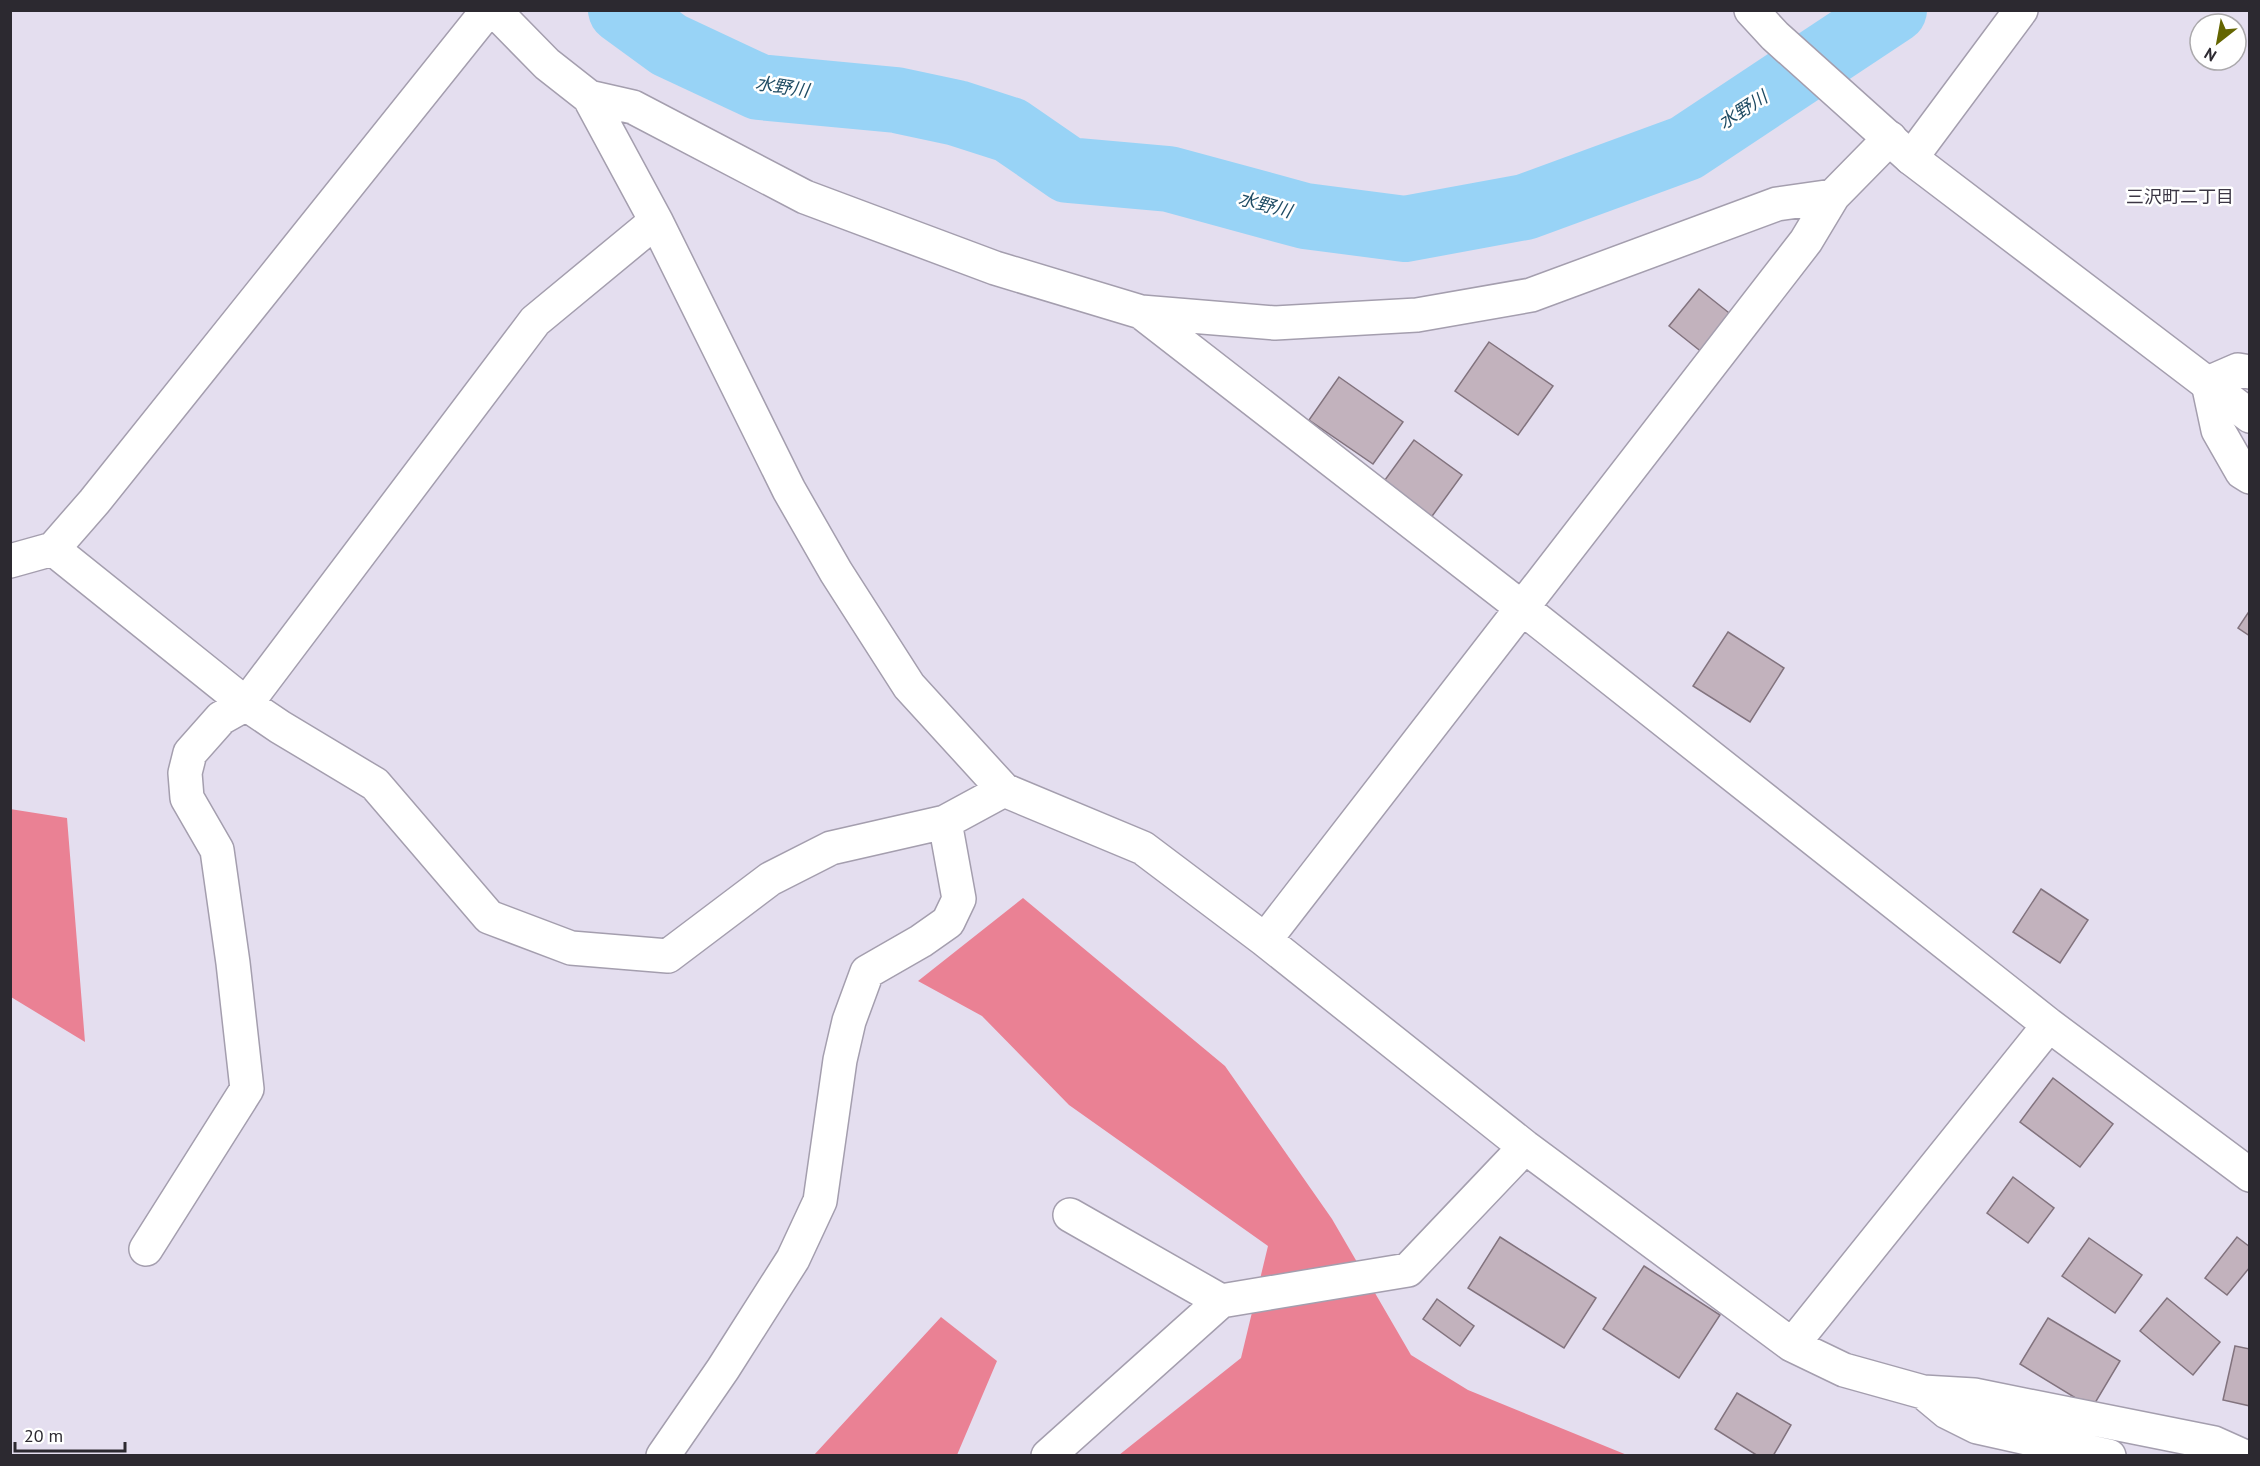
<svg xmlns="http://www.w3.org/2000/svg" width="2260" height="1466" viewBox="0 0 2260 1466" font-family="'PT Sans','Noto Sans JP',sans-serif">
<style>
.forest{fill:#ea8194}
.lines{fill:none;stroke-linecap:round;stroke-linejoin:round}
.river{stroke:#98d3f6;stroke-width:66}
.building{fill:#c2b2bd;stroke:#82737e;stroke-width:1.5}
.street-casing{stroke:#a49eae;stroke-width:36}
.secondary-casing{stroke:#a49eae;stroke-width:36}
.street{stroke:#fff;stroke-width:33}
.secondary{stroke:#fff;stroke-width:33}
.labels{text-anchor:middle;stroke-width:5;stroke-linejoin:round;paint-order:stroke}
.water-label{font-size:18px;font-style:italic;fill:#1f4c64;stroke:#fff}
.neighbourhood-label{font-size:18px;fill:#3c3745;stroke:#fff}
</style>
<rect width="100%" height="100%" fill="#e4deef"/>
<!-- forest -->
<path class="forest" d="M10,809L67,818L85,1042L11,997Z
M1023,898L1225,1066L1332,1219L1411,1355L1468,1390L1627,1455H1119L1241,1358L1268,1246L1069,1105L982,1016L918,981Z
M941,1317L997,1361L957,1455H814Z"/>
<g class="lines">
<!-- river -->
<path class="river" d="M621,10L669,45L759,87L896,100L957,113L1010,130L1068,170L1169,179L1305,216L1405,229L1525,207L1686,148L1894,10"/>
</g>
<!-- building -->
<path class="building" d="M1699,289L1738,320L1708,357L1669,326Z
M1489,342L1553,386L1518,435L1455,391Z
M1339,377L1403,422L1373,464L1309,420Z
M1414,440L1462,475L1430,519L1382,484Z
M2250,610V636L2238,628Z
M1728,632L1784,668L1750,722L1693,686Z
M2041,889L2088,920L2060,963L2013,932Z
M2053,1078L2113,1124L2080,1167L2020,1122Z
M2013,1177L2054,1208L2028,1243L1987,1213Z
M1500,1237L1596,1298L1564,1348L1468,1288Z
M2237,1237L2250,1247V1267L2227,1295L2205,1278Z
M2089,1238L2142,1275L2115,1313L2062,1276Z
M1644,1266L1720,1315L1679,1378L1603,1329Z
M2167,1298L2220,1342L2193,1375L2140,1331Z
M1437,1299L1474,1326L1460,1346L1423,1319Z
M2048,1318L2120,1361L2092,1408L2020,1364Z
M2235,1346L2250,1349V1406L2223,1400Z
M1737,1393L1791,1425L1773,1456H1758L1715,1429Z"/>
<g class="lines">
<defs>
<path id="street" d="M494,10L547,64L589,97L656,221L789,490L836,572L909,686L1004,790L1143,848L1265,940L1525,1147L1792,1345L1844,1370L1923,1392L1974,1395L2214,1443L2243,1456
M589,97L633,107L805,197L995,268L1141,312L1275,323L1417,315L1531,295L1777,204L1833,196
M1911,158L2021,10
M1141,312L1521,607L2049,1025
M2250,372L2238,370L2208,383L2218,430L2242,472L2250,477
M53,549L246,704L280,727L375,784L489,917L571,948L668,956L770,879L831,848L945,822L1004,790
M10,561L53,549L94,502L488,10
M1265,940L1806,241L1833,196L1890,138
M1070,1215L1221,1301
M146,1249L247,1089L233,963L217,850L187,798L185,773L190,753L221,718L246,704L535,321L656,221
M1792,1345L2049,1025L2250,1175
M1923,1392L1947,1412L1977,1427L2109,1456
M663,1456L723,1369L793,1259L820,1201L840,1060L849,1021L867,972L921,941L948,922L959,899L945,822
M1048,1456L1221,1301L1408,1270L1525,1147"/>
<path id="secondary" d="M1751,10L1775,36L1911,158L2250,416"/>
</defs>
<!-- street casing -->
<use href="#street" class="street-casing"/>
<!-- secondary casing -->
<use href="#secondary" class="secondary-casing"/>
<!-- street -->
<use href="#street" class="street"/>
<!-- secondary -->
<use href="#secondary" class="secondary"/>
</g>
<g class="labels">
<!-- water labels -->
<g class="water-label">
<text transform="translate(782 87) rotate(9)" y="6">水野川</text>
<text transform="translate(1743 110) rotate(-33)" y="6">水野川</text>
<text transform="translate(1265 205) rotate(15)" y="6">水野川</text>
</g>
<!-- neighbourhood labels -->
<g class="neighbourhood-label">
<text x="2180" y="203">三沢町二丁目</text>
</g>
</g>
<!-- border -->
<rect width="2260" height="1466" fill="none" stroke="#2c2930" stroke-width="24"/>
<!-- north arrow -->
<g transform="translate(2218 42) rotate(211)"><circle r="28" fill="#ffffff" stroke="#aba9ac" stroke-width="1.5"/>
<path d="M0-4.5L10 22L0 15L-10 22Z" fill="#646500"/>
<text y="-9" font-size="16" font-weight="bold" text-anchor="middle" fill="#2c2930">N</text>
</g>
<!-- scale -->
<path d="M15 1442v9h110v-9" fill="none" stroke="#2c2930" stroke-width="3"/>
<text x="24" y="1442" font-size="18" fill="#2c2930" stroke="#ffffff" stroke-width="4.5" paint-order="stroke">20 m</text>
</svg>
